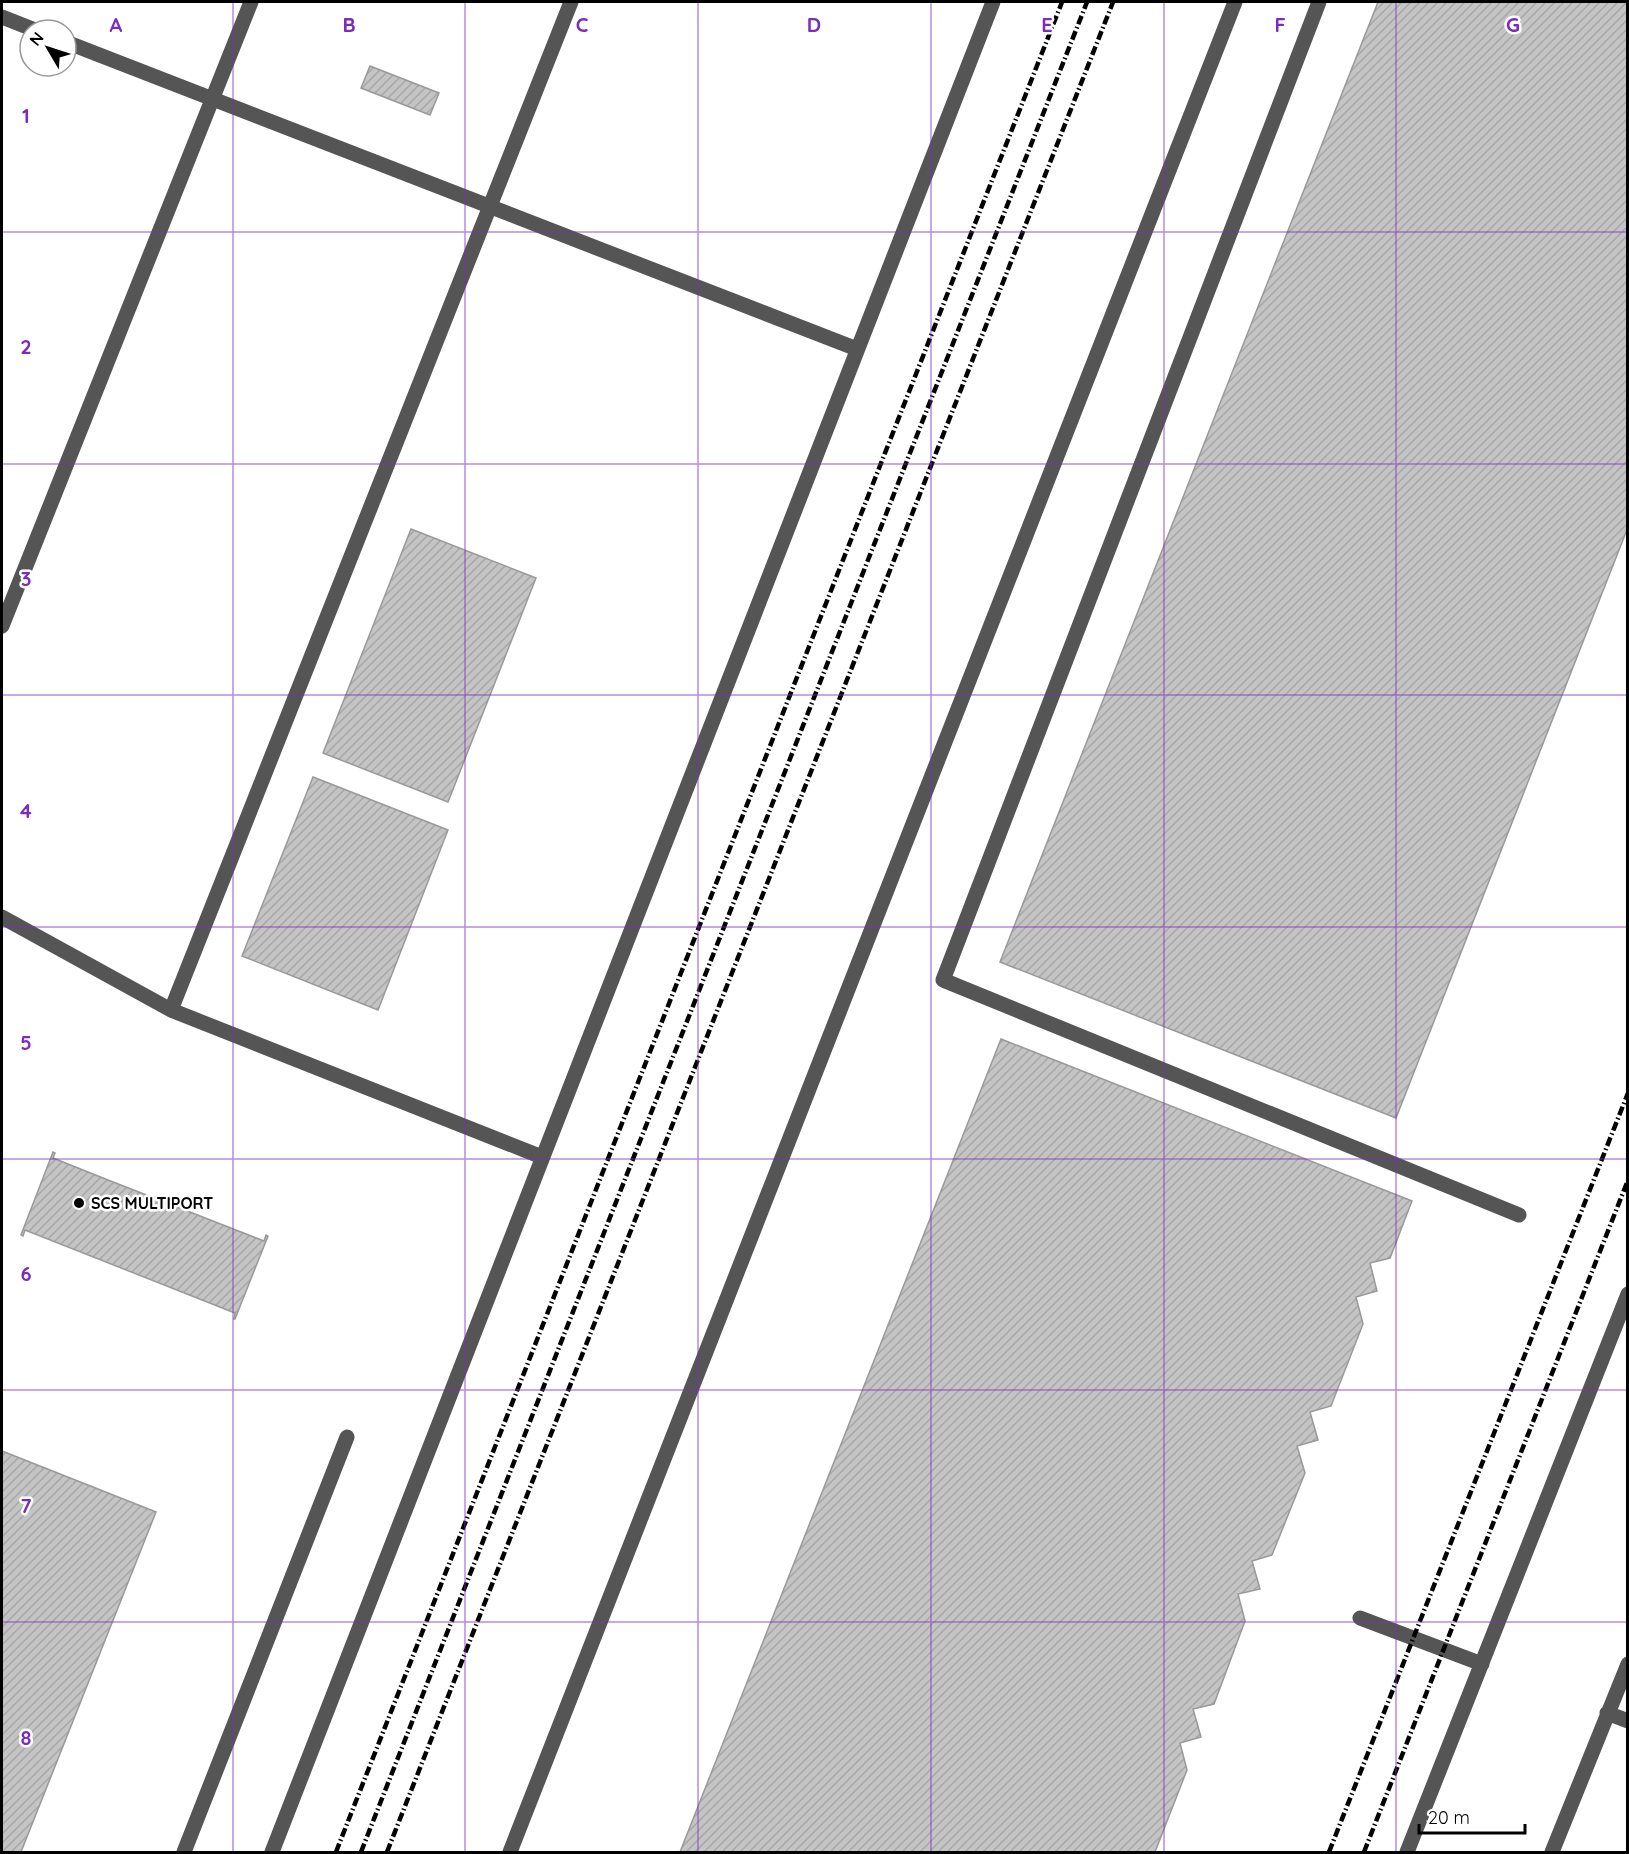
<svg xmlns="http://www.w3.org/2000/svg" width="1629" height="1854" viewBox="0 0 1629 1854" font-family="Quicksand,sans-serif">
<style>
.building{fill:url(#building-hatch);stroke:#999;stroke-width:1.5}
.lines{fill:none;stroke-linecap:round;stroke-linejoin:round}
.minor{stroke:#555;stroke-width:15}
.rail{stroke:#000;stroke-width:4.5;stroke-dasharray:9 3 1.5 3;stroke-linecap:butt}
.grid{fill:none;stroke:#7b2cbf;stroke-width:1.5;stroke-opacity:0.55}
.poi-dot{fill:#000;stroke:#fff;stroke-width:2}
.labels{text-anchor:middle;stroke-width:5;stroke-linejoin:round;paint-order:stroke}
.poi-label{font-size:16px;font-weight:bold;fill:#000;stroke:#fff;text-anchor:start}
.grid-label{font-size:20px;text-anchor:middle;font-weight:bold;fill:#7b2cbf;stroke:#fff;stroke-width:5;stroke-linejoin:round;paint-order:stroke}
</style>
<defs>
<pattern id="building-hatch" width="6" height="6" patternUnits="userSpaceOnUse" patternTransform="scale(1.5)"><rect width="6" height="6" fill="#c4c4c4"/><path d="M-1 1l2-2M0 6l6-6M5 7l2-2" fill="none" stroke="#a7a7a7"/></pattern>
</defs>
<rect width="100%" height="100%" fill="#fff"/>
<!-- building -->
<path class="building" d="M1378,2H1628V527L1396,1118L1000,962Z
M370,66L439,93L430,115L361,88Z
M411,529L536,578L448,802L323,753Z
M313,777L448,830L378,1010L242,956Z
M1001,1039L1412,1201L1390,1258L1370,1263L1377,1291L1356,1297L1363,1324L1331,1406L1310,1412L1318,1440L1297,1446L1305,1473L1272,1555L1252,1561L1260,1589L1238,1594L1245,1621L1214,1704L1193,1709L1201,1737L1180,1743L1187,1770L1155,1852H680Z
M53,1152L55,1153L53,1158L108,1180L264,1241L266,1235L268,1236L235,1319H234L235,1313L25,1230L23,1236L21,1235Z
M2,1451L156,1512L21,1852H2Z"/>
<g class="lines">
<!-- minor -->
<path class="minor" d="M1319,2L943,980L1519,1215
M2,17L35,30
M66,42L857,349
M2,626L251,2
M2,917L171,1010L542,1157
M171,1010L571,2
M1360,1618L1482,1664
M1607,1713L1628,1721
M184,1852L347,1437
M272,1852L993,2
M510,1852L1235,2
M1407,1852L1628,1294
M1552,1852L1628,1664"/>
<!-- rail -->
<path class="rail" d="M336,1852L1062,2
M361,1852L1087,2
M387,1852L1113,2
M1329,1852L1628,1093
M1364,1852L1628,1180"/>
</g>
<!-- grid -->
<path class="grid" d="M233,2V1852M465,2V1852M698,2V1852M931,2V1852M1164,2V1852M1396,2V1852M2,232H1628M2,464H1628M2,695H1628M2,927H1628M2,1159H1628M2,1390H1628M2,1622H1628"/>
<!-- markers -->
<circle class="poi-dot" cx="79" cy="1203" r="6"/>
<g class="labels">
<!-- poi labels -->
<g class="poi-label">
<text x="91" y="1209">SCS MULTIPORT</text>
</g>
</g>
<g class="grid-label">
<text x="116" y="32">A</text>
<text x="349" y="32">B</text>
<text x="582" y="32">C</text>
<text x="814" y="32">D</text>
<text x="1047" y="32">E</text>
<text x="1280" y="32">F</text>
<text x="1513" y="32">G</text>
<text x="26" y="123">1</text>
<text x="26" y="354">2</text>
<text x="26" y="586">3</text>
<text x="26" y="818">4</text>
<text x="26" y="1050">5</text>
<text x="26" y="1281">6</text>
<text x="26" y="1513">7</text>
<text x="26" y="1745">8</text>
</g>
<!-- border -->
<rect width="1629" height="1854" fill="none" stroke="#000000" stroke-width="6"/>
<!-- north arrow -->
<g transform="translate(48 48) rotate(309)"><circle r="28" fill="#ffffff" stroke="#999999" stroke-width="1.5"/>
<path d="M0-4.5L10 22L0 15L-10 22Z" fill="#000000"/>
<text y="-9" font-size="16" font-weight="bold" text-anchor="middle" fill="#000000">N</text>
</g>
<!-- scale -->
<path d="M1419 1824v9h106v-9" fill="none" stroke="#000000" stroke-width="3"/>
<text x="1428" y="1824" font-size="18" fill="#000000" stroke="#ffffff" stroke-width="4.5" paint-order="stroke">20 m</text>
</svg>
